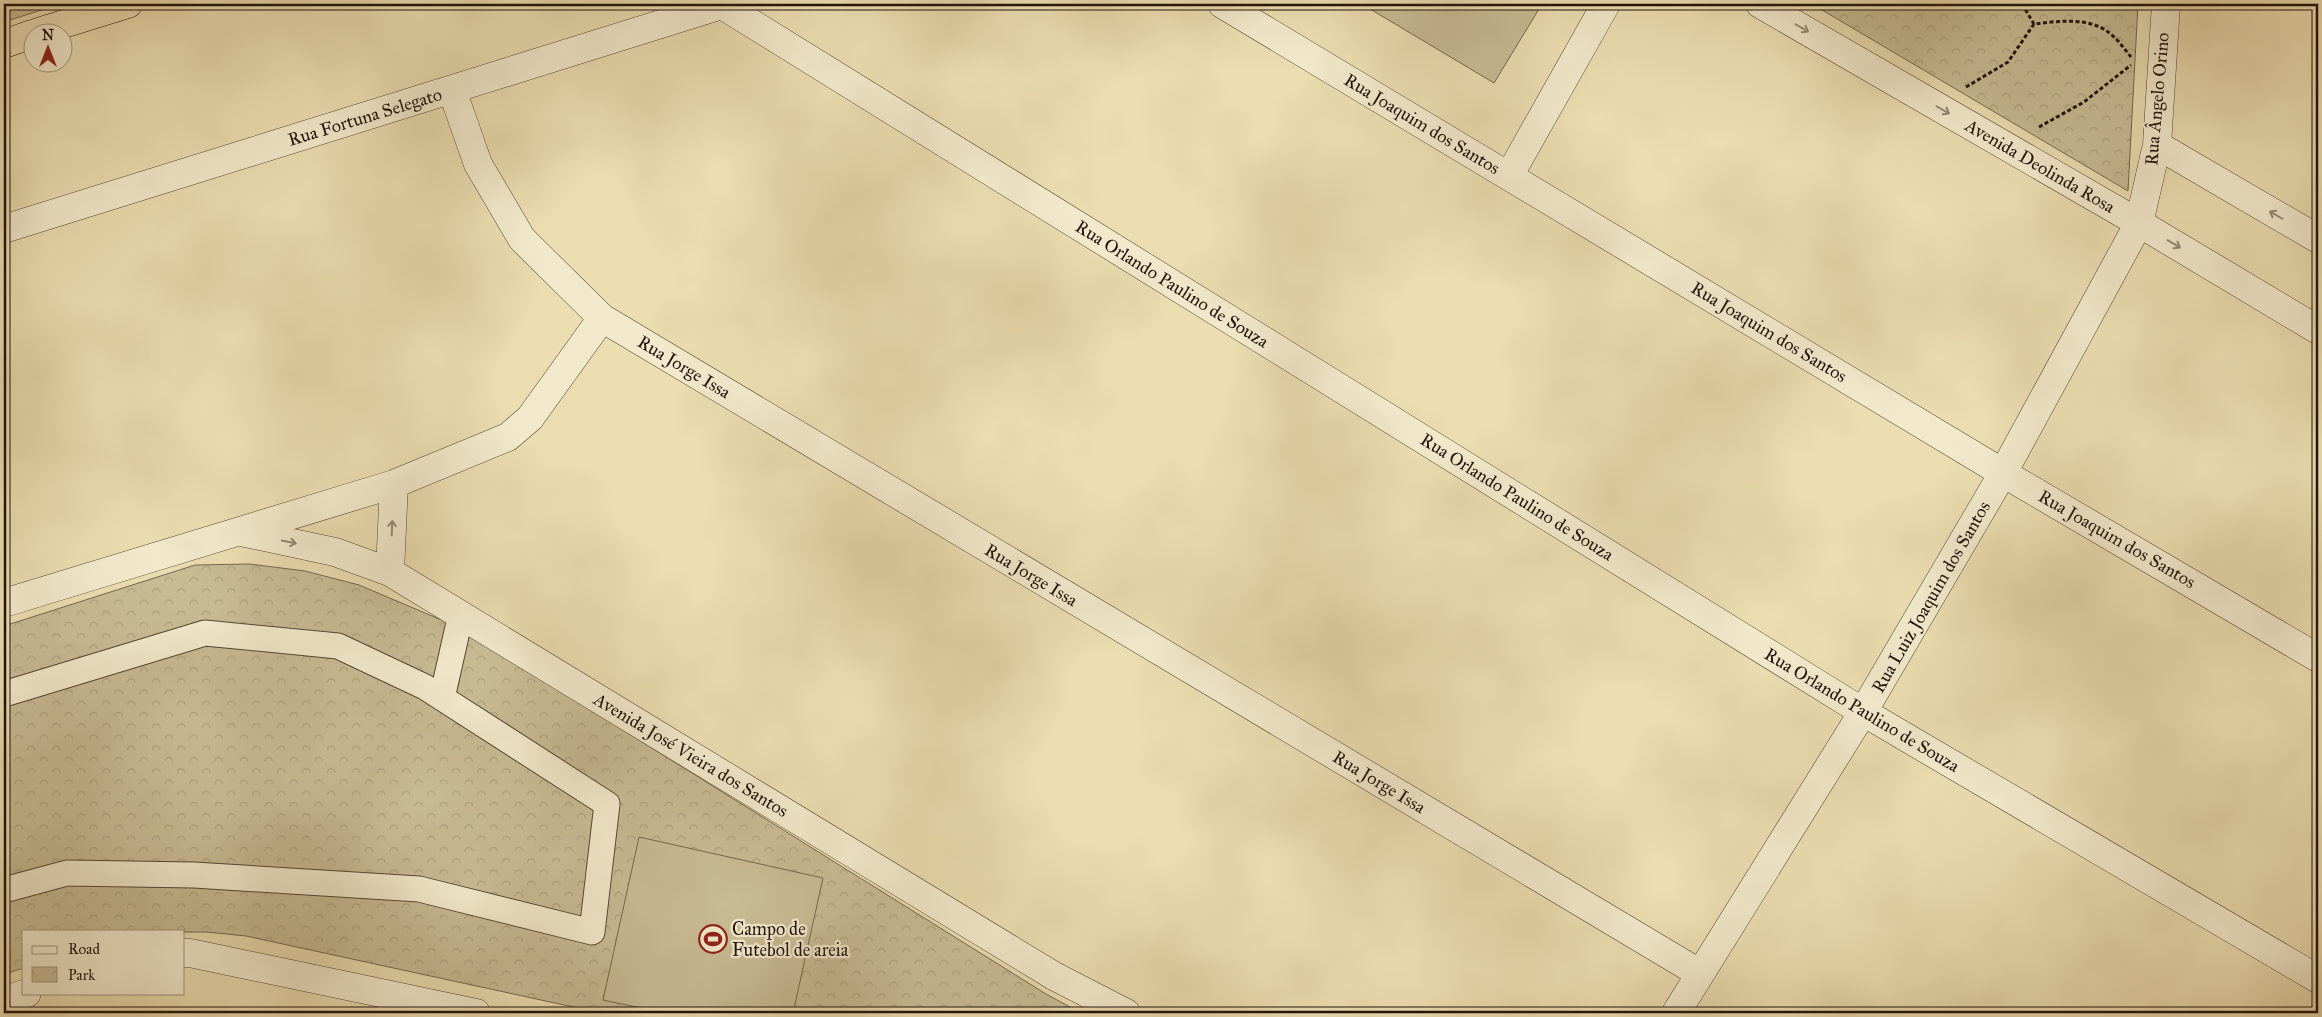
<svg xmlns="http://www.w3.org/2000/svg" width="2322" height="1017" viewBox="0 0 2322 1017" font-family="'IM FELL Great Primer',serif">
<style>
.grass{fill:url(#grass-tufts);stroke:#746751}
.park{fill:url(#park-crowns);stroke:#746751}
.pitch{fill:#c8bb94;stroke:#746751}
.lines{fill:none;stroke-linecap:round;stroke-linejoin:round}
.pedestrian-casing{stroke:#534636;stroke-width:27}
.minor-casing{stroke:#534636;stroke-width:29}
.tertiary-casing{stroke:#534636;stroke-width:29}
.motorway-casing{stroke:#20130e;stroke-width:29}
.path{stroke:#20130e;stroke-width:3;stroke-dasharray:4 2.5;stroke-linecap:butt}
.pedestrian{stroke:#f2e9cc;stroke-width:25}
.minor{stroke:#f2e9cc;stroke-width:28}
.tertiary{stroke:#f2e9cc;stroke-width:28}
.motorway{stroke:#ebddb0;stroke-width:28}
.oneway{stroke:#948976}
.labels{text-anchor:middle;stroke-width:4.5;stroke-linejoin:round;paint-order:stroke}
.street-label{font-size:18px;fill:#20130e;stroke:#f2e9cc}
.poi-label{font-size:18px;fill:#20130e;stroke:#f2e9cc;text-anchor:start}
</style>
<defs>
<pattern id="grass-tufts" width="24" height="20" patternUnits="userSpaceOnUse" patternTransform="scale(1.25)"><rect width="24" height="20" fill="#c8bb94"/><path d="M3 7l-1-3M5 7V3M7 7l1-3M15 17l-1-3M17 17v-4M19 17l1-3" fill="none" stroke="#aca07e"/></pattern>
<pattern id="park-crowns" width="20" height="18" patternUnits="userSpaceOnUse" patternTransform="scale(1.25)"><rect width="20" height="18" fill="#c8bb94"/><path d="M2 6a3 3 0 1 1 6 0M12 15a3 3 0 1 1 6 0" fill="none" stroke="#aca07e"/></pattern>
</defs>
<rect width="100%" height="100%" fill="#ebddb0"/>
<filter id="stains"><feTurbulence type="fractalNoise" baseFrequency=".004" numOctaves="4"/><feColorMatrix values="0 0 0 0 .2 0 0 0 0 .09 0 0 0 0 .02 0 0 0 .5 -.17"/></filter>
<radialGradient id="worn" r=".72"><stop offset=".6" stop-color="#630" stop-opacity="0"/><stop offset="1" stop-color="#630" stop-opacity=".3"/></radialGradient>
<!-- grass -->
<path class="grass" d="M4,4H60L4,22Z"/>
<!-- park -->
<path class="park" d="M1812,4H2138L2128,191Z
M250,564L305,571L359,585L458,627L1046,994L1081,1013H601L246,936L207,932H184V931H24V968L4,974V626L195,565Z"/>
<!-- pitch -->
<path class="pitch" d="M1366,4H1542L1494,83L1365,6Z
M639,837L823,878L793,1013H665L603,1000Z"/>
<g class="lines">
<defs>
<path id="pedestrian" d="M4,694L205,633L338,646L425,687L607,804L592,932L419,889L194,875L67,873L4,890
M442,698L458,627"/>
<path id="minor" d="M1222,4L2003,473L2318,658
M722,5L1863,712L2318,979
M452,90L478,164L522,239L602,318L1699,973
M1509,176L1606,4
M4,229L725,4
M241,532L335,552L390,572L1054,976L1126,1013
M390,572L394,484
M4,603L394,484L508,437L530,418L602,318
M184,953H190L476,1013
M4,1000L27,993
M1676,1013L1863,712L2003,473L2139,223"/>
<path id="tertiary" d="M1760,4L2139,223L2318,330
M2157,145L2318,239
M2139,223L2157,145L2166,4"/>
<path id="motorway" d="M38,32L128,4
M4,44L32,34"/>
</defs>
<!-- pedestrian casing -->
<use href="#pedestrian" class="pedestrian-casing"/>
<!-- minor casing -->
<use href="#minor" class="minor-casing"/>
<!-- tertiary casing -->
<use href="#tertiary" class="tertiary-casing"/>
<!-- motorway casing -->
<use href="#motorway" class="motorway-casing"/>
<!-- path -->
<path class="path" d="M2022,4L2034,24C2060,21 2092,16 2113,36C2120,42 2125,50 2131,57
M1966,87L2008,62L2034,24
M2039,127L2084,102L2131,65"/>
<!-- pedestrian -->
<use href="#pedestrian" class="pedestrian"/>
<!-- minor -->
<use href="#minor" class="minor"/>
<!-- tertiary -->
<use href="#tertiary" class="tertiary"/>
<!-- motorway -->
<use href="#motorway" class="motorway"/>
</g>
<!-- one-way arrows -->
<defs><path id="oneway-shaft" d="M-6 0H5M1.5-3L5.5 0L1.5 3" fill="none" stroke-width="1.6" stroke-linecap="round" stroke-linejoin="round" transform="scale(1.25)"/></defs>
<g class="oneway">
<use href="#oneway-shaft" transform="translate(1802 28) rotate(30)"/>
<use href="#oneway-shaft" transform="translate(1943 110) rotate(30)"/>
<use href="#oneway-shaft" transform="translate(2276 215) rotate(-150)"/>
<use href="#oneway-shaft" transform="translate(2174 244) rotate(31)"/>
<use href="#oneway-shaft" transform="translate(392 528) rotate(-88)"/>
<use href="#oneway-shaft" transform="translate(289 542) rotate(12)"/>
</g>
<!-- icons -->
<defs>
<symbol id="stadium-ring" viewBox="-11 -11 22 22"><circle r="9.5" fill="#f2e9cc" stroke="#8f2418" stroke-width="1.5"/><path d="M0-5a6.5 5 0 1 0 0 10a6.5 5 0 1 0 0-10ZM-3.5-1.8h7v3.6h-7Z" fill="#8f2418"/></symbol>
</defs>
<g fill-rule="evenodd">
<use href="#stadium-ring" x="697" y="923" width="32" height="32"/>
</g>
<g class="labels">
<!-- street labels -->
<g class="street-label">
<text transform="translate(2157 99) rotate(-85)" y="6">Rua Ângelo Orino</text>
<text transform="translate(365 117) rotate(-17)" y="6">Rua Fortuna Selegato</text>
<text transform="translate(1422 124) rotate(31)" y="6">Rua Joaquim dos Santos</text>
<text transform="translate(2040 166) rotate(30)" y="6">Avenida Deolinda Rosa</text>
<text transform="translate(1172 284) rotate(32)" y="6">Rua Orlando Paulino de Souza</text>
<text transform="translate(1769 332) rotate(31)" y="6">Rua Joaquim dos Santos</text>
<text transform="translate(684 367) rotate(31)" y="6">Rua Jorge Issa</text>
<text transform="translate(1517 497) rotate(32)" y="6">Rua Orlando Paulino de Souza</text>
<text transform="translate(2117 539) rotate(30)" y="6">Rua Joaquim dos Santos</text>
<text transform="translate(1031 575) rotate(31)" y="6">Rua Jorge Issa</text>
<text transform="translate(1931 597) rotate(-60)" y="6">Rua Luiz Joaquim dos Santos</text>
<text transform="translate(1862 710) rotate(31)" y="6">Rua Orlando Paulino de Souza</text>
<text transform="translate(691 755) rotate(31)" y="6">Avenida José Vieira dos Santos</text>
<text transform="translate(1379 782) rotate(31)" y="6">Rua Jorge Issa</text>
</g>
<!-- poi labels -->
<g class="poi-label">
<text x="732" y="935">Campo de<tspan x="732" dy="21">Futebol de areia</tspan></text>
</g>
</g>
<!-- margin -->
<rect width="2322" height="1017" fill="none" stroke="#ebddb0" stroke-width="20"/>
<rect x="5" y="5" width="2312" height="1007" fill="none" stroke="#20130e" stroke-width="2.5"/>
<rect x="10" y="10" width="2302" height="997" fill="none" stroke="#20130e"/>
<!-- legend -->
<rect x="22" y="930" width="162" height="65" fill="#f2e9cc" stroke="#9e9380"/>
<rect x="32" y="946" width="25" height="8" fill="#f2e9cc" stroke="#9e9380"/>
<text x="68" y="954" font-size="15" fill="#20130e">Road</text>
<rect x="32" y="967" width="25" height="15" fill="url(#park-crowns)" stroke="#9e9380"/>
<text x="68" y="980" font-size="15" fill="#20130e">Park</text>
<!-- north arrow -->
<g transform="translate(48 48)"><circle r="24" fill="#f2e9cc" stroke="#9e9380"/>
<path d="M0-4L9 19L0 12L-9 19Z" fill="#8f2418"/>
<text y="-8" font-size="14" font-weight="bold" text-anchor="middle" fill="#20130e">N</text>
</g>
<rect width="100%" height="100%" filter="url(#stains)"/>
<rect width="100%" height="100%" fill="url(#worn)"/>
</svg>
